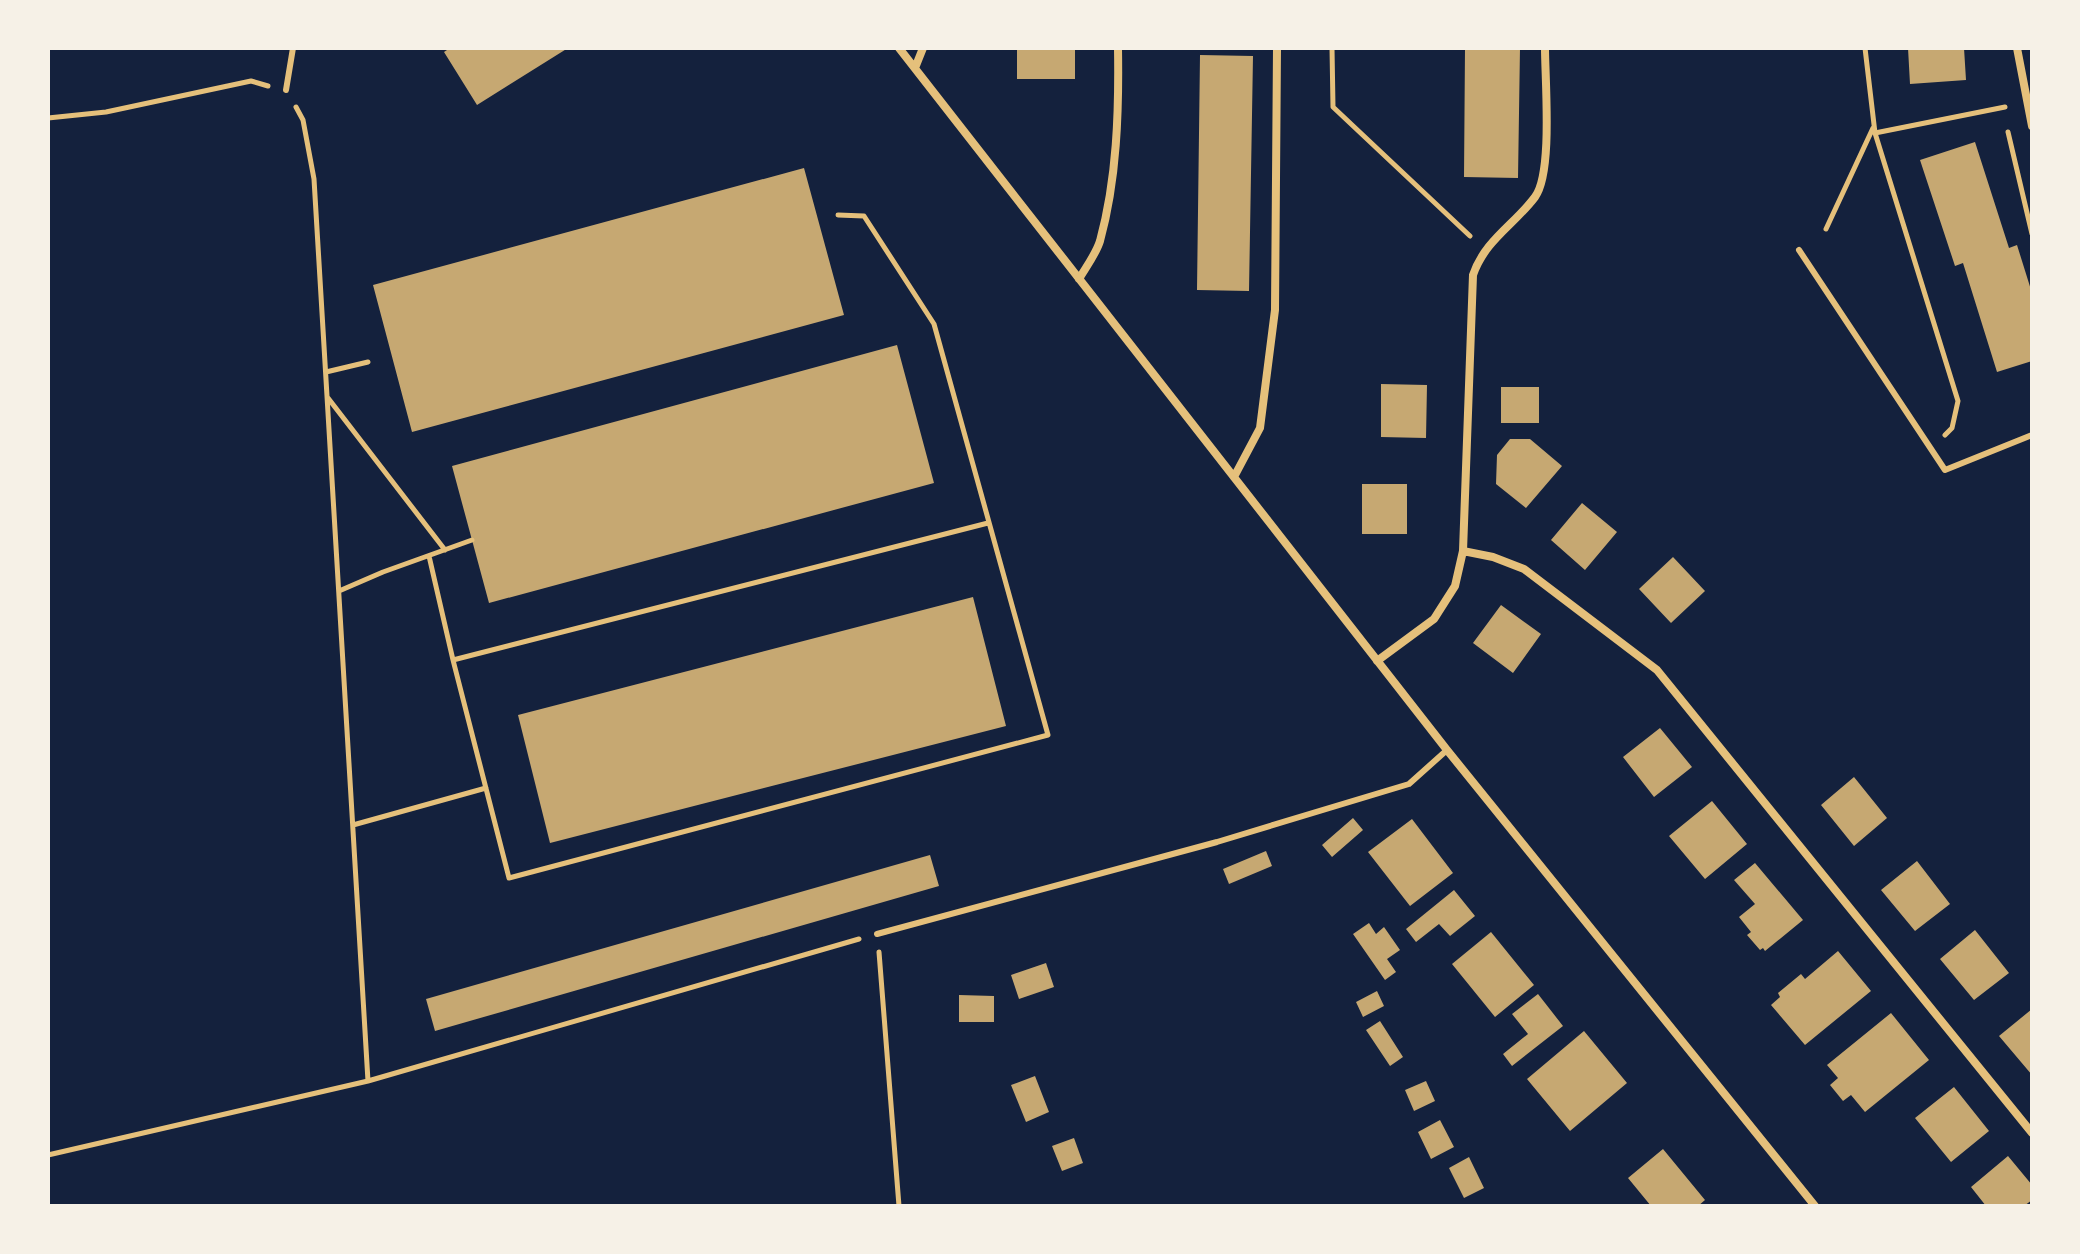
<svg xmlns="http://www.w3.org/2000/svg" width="2080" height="1254" viewBox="0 0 2080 1254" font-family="'Space Grotesk',sans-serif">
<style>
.building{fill:#c6a872}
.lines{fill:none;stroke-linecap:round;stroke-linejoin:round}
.path{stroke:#e5c07b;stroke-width:5}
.service{stroke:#e5c07b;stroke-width:6}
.minor{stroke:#e5c07b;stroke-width:8}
</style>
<rect width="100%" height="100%" fill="#14213d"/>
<!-- building -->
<path class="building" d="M450,48H568L477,105L444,52Z
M1017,48H1075V79H1017Z
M1465,48H1520L1518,178L1464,177Z
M1908,48H1964L1966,80L1910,84Z
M1200,55L1253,56L1249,291L1197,290Z
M1975,142L2009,248L2017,245L2032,293V361L1997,372L1963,263L1955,266L1920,160Z
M804,168L844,315L412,432L373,285Z
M897,345L934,483L489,603L452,466Z
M1381,384L1427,385L1426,438L1381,437Z
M1501,387H1539V423H1501Z
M1510,439H1530L1562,466L1526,508L1496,484L1497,455Z
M1362,484H1407V534H1362Z
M1582,503L1617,532L1585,570L1551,540Z
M1673,557L1705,591L1671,623L1639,589Z
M973,597L1006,726L550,843L518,715Z
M1501,605L1541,634L1513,673L1473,643Z
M1660,728L1692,767L1654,797L1623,757Z
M1854,777L1887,818L1854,846L1821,805Z
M1712,801L1747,844L1705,879L1669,836Z
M1353,818L1363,830L1332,857L1322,845Z
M1412,819L1453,873L1410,906L1368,852Z
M1266,851L1272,866L1229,884L1223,869Z
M930,855L939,886L435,1031L426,999Z
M1917,861L1950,904L1915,931L1881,890Z
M1755,863L1803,920L1765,951L1763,948L1760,950L1747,935L1751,932L1739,917L1755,904L1734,880Z
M1454,890L1475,916L1450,936L1439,924L1416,942L1406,929Z
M1369,923L1376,934L1384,927L1400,950L1387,959L1396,972L1385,980L1353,934Z
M1975,930L2009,973L1974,1000L1940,959Z
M1491,932L1534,985L1495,1017L1452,964Z
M1838,951L1871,991L1805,1045L1771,1005L1780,997L1778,993L1801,974L1805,979Z
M1046,963L1054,987L1019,999L1011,975Z
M1377,991L1384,1006L1363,1017L1356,1002Z
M1538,994L1563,1026L1512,1066L1503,1054L1528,1034L1512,1014Z
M959,995L994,996V1022H959Z
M2032,1009V1075L1999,1036Z
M1891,1013L1929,1060L1865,1112L1851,1095L1843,1101L1830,1085L1838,1078L1827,1065Z
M1380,1021L1403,1057L1390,1066L1366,1030Z
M1584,1031L1627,1083L1570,1131L1527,1079Z
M1035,1076L1049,1112L1026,1122L1011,1085Z
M1426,1081L1435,1101L1414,1111L1405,1090Z
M1954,1087L1989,1131L1951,1162L1915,1118Z
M1440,1120L1454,1147L1431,1159L1418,1132Z
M1074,1138L1083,1163L1062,1171L1052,1146Z
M1663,1149L1705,1200L1698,1206H1651L1628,1178Z
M2008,1156L2032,1185V1200L2024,1206H1986L1971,1187Z
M1469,1157L1484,1188L1464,1198L1449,1168Z"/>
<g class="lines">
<!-- path -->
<path class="path" d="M1332,48L1333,107L1470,236
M1865,48L1875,133L1958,401L1952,428L1945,435
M296,107L303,120L314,179L368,1081
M48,118L106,112L251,81L268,86
M2008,132L2032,234
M1875,133L2005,107
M838,215L864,216L934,324L1048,735L509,878L453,660L988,523
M1826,229L1873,128
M326,372L368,362
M328,398L445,550
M429,556L453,660
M339,591L383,572L472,540
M353,825L486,788
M879,952L899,1206
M48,1155L368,1081L859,939"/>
<!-- service -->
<path class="service" d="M286,90L293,48
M1799,250L1945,470L2032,435
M877,934L1217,842L1409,784L1447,750"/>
<!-- minor -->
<path class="minor" d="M899,48L1447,750L1815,1206
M2017,48L2032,126
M915,68L923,48
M1079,279C1086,267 1096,254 1100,241C1117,179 1119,111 1118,48
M1234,477L1260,428L1275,310L1277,48
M1463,551L1493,557L1524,569L1657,670L2032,1133
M1377,661L1434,619L1455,586L1463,551L1473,275C1485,240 1514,225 1535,197C1553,173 1545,81 1545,48"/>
</g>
<!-- border -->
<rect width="2080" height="1254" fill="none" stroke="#f6f1e7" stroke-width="100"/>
</svg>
